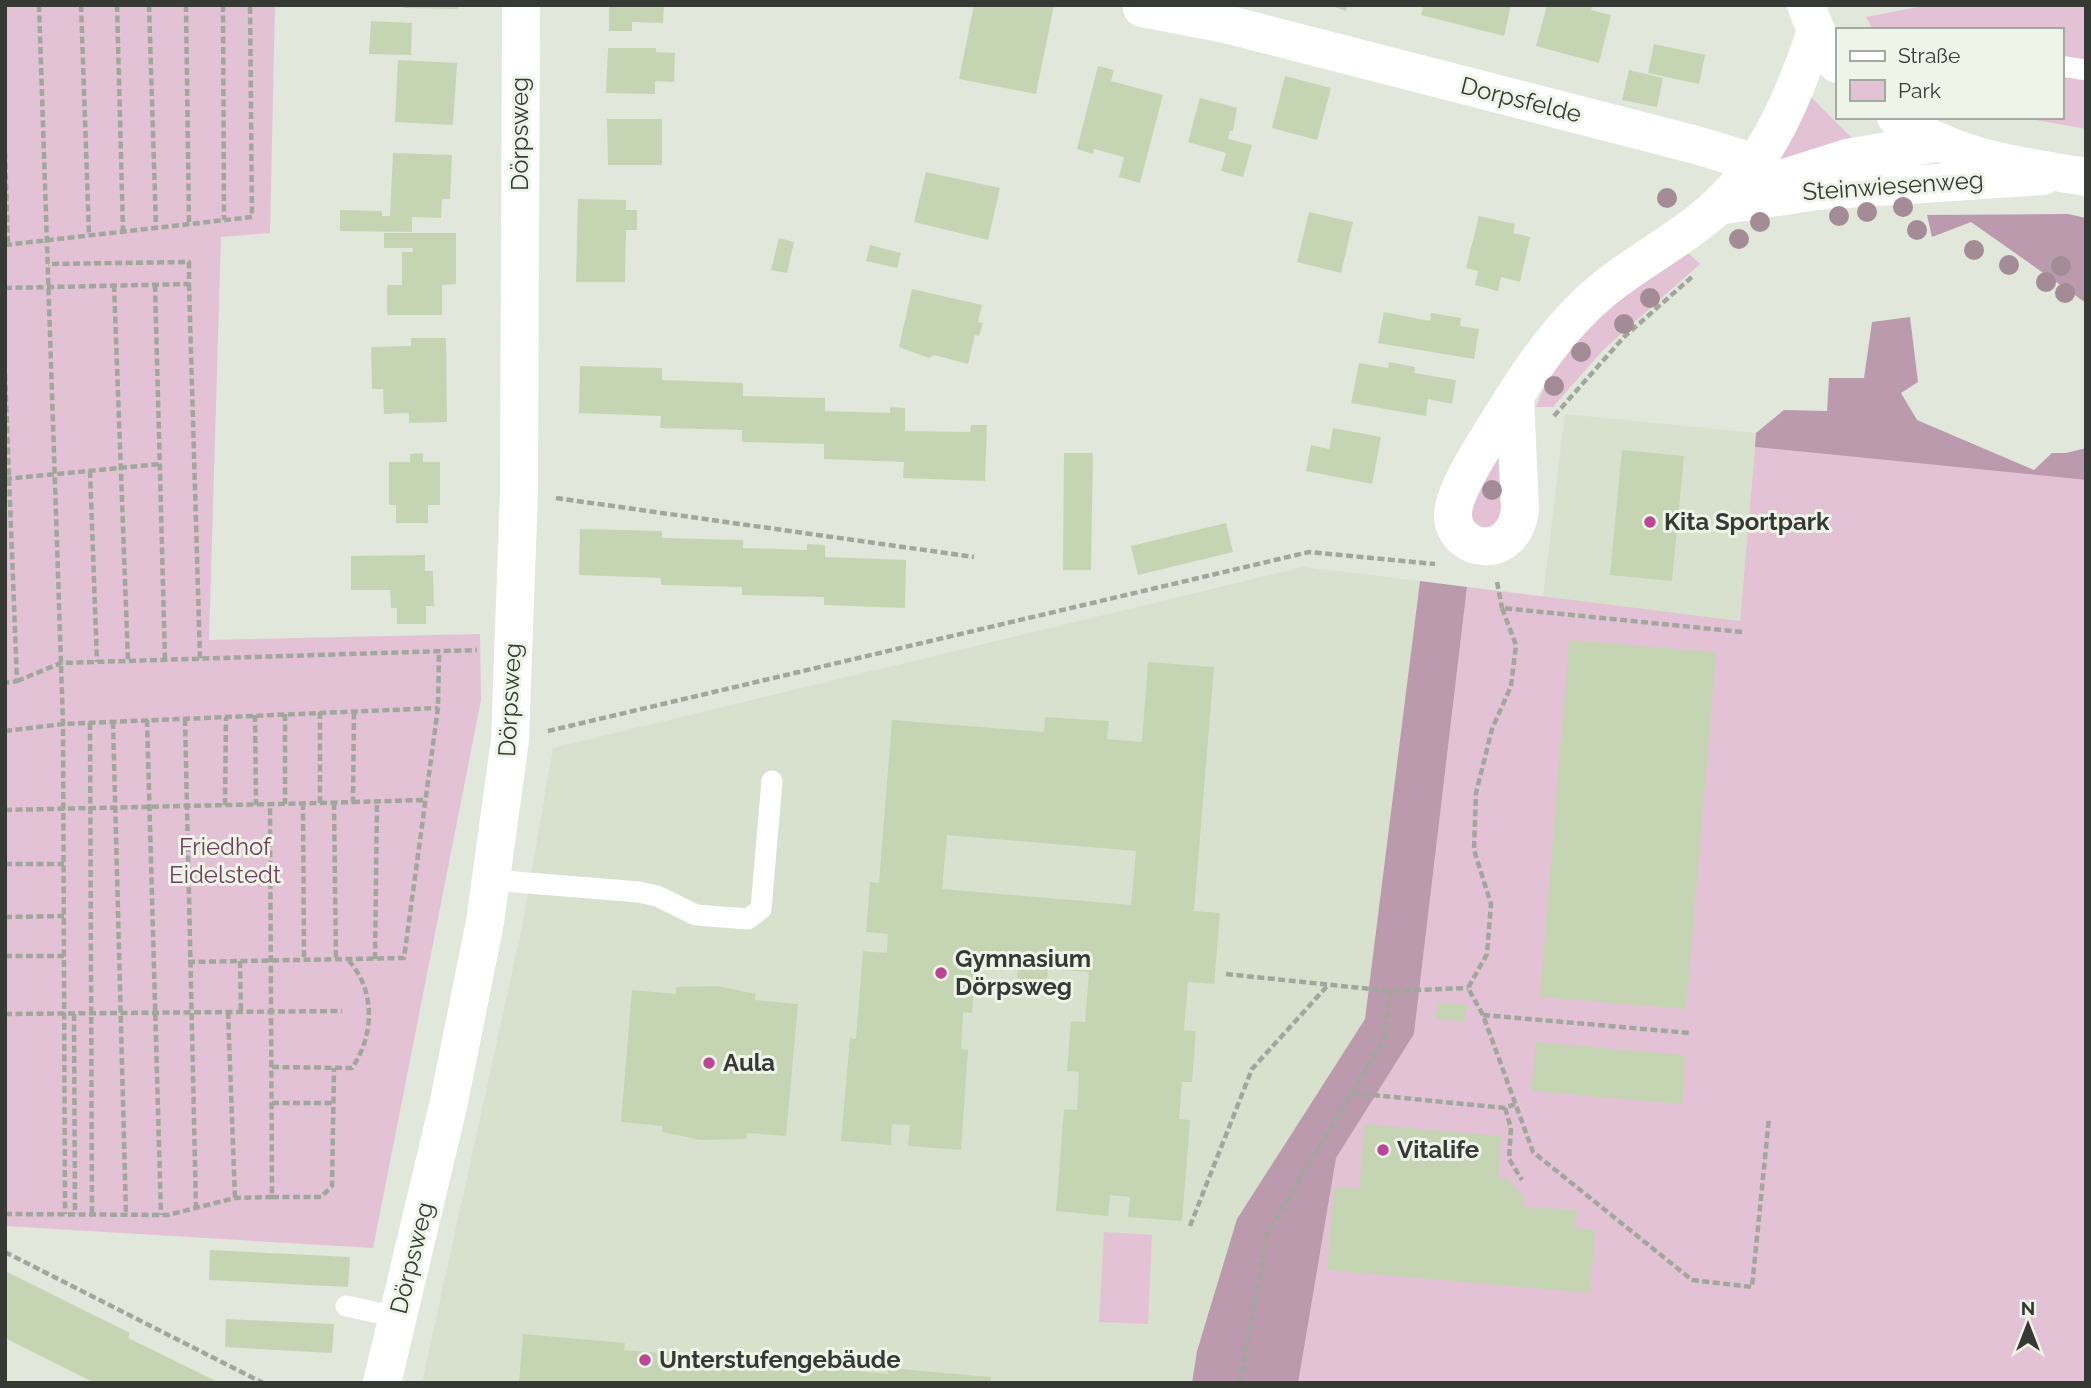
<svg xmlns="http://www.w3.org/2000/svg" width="2091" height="1388" viewBox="0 0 2091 1388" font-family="Raleway,sans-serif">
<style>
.built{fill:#d7e1cd}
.green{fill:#e3c2d5}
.forest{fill:#bc9aad}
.building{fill:#c5d5b4;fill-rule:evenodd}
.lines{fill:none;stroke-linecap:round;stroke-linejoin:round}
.path{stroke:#a2a79d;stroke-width:4.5;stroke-dasharray:7 3.5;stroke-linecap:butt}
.service{stroke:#fff;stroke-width:21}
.minor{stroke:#fff;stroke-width:38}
.tertiary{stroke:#fff;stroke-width:38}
.tree{fill:#a38c96}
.poi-dot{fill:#be4496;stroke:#eef5e8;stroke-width:2.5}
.labels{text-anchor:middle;stroke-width:6;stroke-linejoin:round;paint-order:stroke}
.street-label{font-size:24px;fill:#363934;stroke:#eef5e8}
.poi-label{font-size:24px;font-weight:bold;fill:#363934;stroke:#eef5e8;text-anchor:start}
.park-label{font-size:24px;fill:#70415e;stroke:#eef5e8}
</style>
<rect width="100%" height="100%" fill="#e1e7db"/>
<!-- built -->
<path class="built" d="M1565,414L1756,433L1740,621L1543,597Z
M1303,567L1420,581L1365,1019L1237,1219L1197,1351L1192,1383H422L522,927L553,748Z"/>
<!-- green -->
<path class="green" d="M5,5H275L270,233L221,237L209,640L480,634L481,700L373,1248L5,1226Z
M1928,5H2086V129L2019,117H2061V30H1873L1866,17Z
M1810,96L1861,147L1779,164L1778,152Z
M1684,249L1700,264L1603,350L1553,407H1536C1561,339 1627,292 1684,249Z
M1755,447L2086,480V1383H1268L1297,1219L1414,1034L1467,587L1740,621Z
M1499,456L1504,514L1492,529L1478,527L1471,517L1472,508L1490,460Z
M1104,1232L1152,1235L1148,1324L1099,1322Z"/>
<!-- forest -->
<path class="forest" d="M2068,214L2086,218V303L1971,222L1932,237L1927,215Z
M1910,317L1918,382L1901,393L1917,420L2034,470L2052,453H2066L2086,448V480L1755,447L1756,433L1784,410L1827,411L1829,378H1864L1872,322Z
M1420,581L1467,587L1414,1034L1336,1158L1298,1383H1192L1197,1351L1237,1219L1365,1019Z"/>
<!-- building -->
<path class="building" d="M404,5H458V9L404,8Z
M609,5H664L663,23L632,22V31H609Z
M974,5H1054L1036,94L959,79Z
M1329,5H1347L1346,11Z
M1424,5H1511L1504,36L1421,15Z
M1547,5H1589L1593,6L1591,10L1611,15L1599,63L1536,46Z
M371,21L412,23L411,55L369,54Z
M1654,44L1705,55L1699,84L1648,73Z
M608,48H656V52L675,53L674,82L655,81V94L606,93Z
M398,60L457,63L453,125L395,122Z
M1098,66L1114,70L1111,81L1163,95L1140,183L1119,177L1124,157L1094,149L1093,154L1077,149Z
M1629,70L1663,78L1657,107L1622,100Z
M1285,76L1331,88L1317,140L1272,128Z
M1200,98L1237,108L1233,131H1230L1228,139L1252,145L1243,177L1221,171L1226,153L1188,142Z
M607,119H662V165H608Z
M393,153L452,155L450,199H442L441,218L412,217V232L340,231V210L382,211V216H390Z
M926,172L1000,188L988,240L914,222Z
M578,199L626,200V210H637V230H626L625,282H576Z
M1309,212L1353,222L1341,273L1297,262Z
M1479,216L1515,224L1513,233L1530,237L1520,282L1501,277L1498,291L1475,285L1478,271L1466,268Z
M384,233H456V284L442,285V315H387V285H402V252H413V248H384Z
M779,238L794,242L787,273L771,270Z
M870,245L901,253L897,268L866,261Z
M912,289L982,305L978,322L983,323L979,336L975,335L968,364L934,355L929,358L899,347Z
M1384,312L1430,321L1431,313L1461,318L1460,326L1479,329L1474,359L1378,343Z
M411,338H446L447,422L409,423V413L384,414L383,389H372L371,347L411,346Z
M1389,362L1415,367L1414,373L1456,380L1452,404L1428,399L1426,416L1351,403L1359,363L1388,368Z
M580,366L662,368V380L743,383V396L825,398V411L890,413V407L905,408V431L970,432L971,425H987L985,481L903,478L904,462L824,459V444L742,442V430L660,428L661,416L579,413Z
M1333,428L1381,437L1372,484L1306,471L1311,445L1329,449Z
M1622,450L1684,456L1672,581L1610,575Z
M423,453V462H440V505H428V523H396V505H389V462H410V454Z
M1064,453H1093L1091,570H1063Z
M1226,523L1233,552L1138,575L1131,546Z
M580,529L662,531V538L743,540V548L807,550V544L825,545V557L906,560L905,608L824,605V597L742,595V587L661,585V578L579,575Z
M425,555V571H433L434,606H426V624H397V608H391L390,590H351V556Z
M1569,640L1716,652L1686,1009L1540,997Z
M1148,662L1214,667L1194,911L1220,913L1214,984L1188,982L1184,1030L1196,1031L1192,1082H1182L1179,1119L1190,1120L1182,1221L1128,1217L1130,1197L1110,1195L1108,1216L1056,1211L1064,1109L1077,1110L1079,1072L1067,1071L1071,1021L1085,1022L1089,972L1048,969L1047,981L1017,979L1018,965L976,962L972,1013L963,1012L961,1049L968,1050L961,1150L908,1146L910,1125L892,1124L891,1145L841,1141L850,1038L856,1039L863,951L887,953L888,934L866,932L870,882L879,883L892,720L1044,732L1045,717L1109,721L1107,739L1142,742ZM947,835L1136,851L1131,905L942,889Z
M717,986L756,994L755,1000L798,1004L786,1136L747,1133L746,1139L701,1140L662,1132V1126L621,1122L632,990L676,994V987Z
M1438,1003L1467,1005L1465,1021L1436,1019Z
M1536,1042L1685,1055L1682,1104L1531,1091Z
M1365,1124L1501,1136L1498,1177H1506L1523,1197V1207L1577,1210L1575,1228L1595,1230L1590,1293L1327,1270L1334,1187L1359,1189Z
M210,1250L350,1257L348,1287L209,1280Z
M5,1271L130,1333L128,1338L214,1380L213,1383H95L5,1338Z
M226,1319L334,1324L332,1353L225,1347Z
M523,1334L625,1343L624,1350L660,1353V1350L888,1374V1368L991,1377V1383H519Z"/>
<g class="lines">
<!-- path -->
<path class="path" d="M39,5L63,724L65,1214
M81,5L89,235
M117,5L123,231
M149,5L156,228
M186,5L189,224
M223,5L224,220
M5,152L8,245
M5,245L252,217L250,5
M189,284L200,659
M114,285L128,661
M155,285L165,660
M5,288L189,284V262L48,264
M5,374L17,681L5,683
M1554,416L1624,337L1693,276
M90,471L97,662
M5,479L160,464
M556,498L974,557
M1497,582L1502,608
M1742,632L1502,608L1516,645L1511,686L1492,729L1476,793L1474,850L1491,904L1487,954L1468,988L1483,1015L1533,1152L1692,1280L1752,1287L1769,1118
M17,681L61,663L477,650
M285,714V804
M255,715L256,805
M185,719L196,1208
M147,720L161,1215
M113,722L126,1215
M90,723L92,1214
M5,731L63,724L438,708
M548,731L1309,552L1435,564
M353,802L426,800
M303,803L304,960
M320,803L353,802L354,711
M334,803L336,960
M225,805L226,717
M5,810L320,803V712
M5,864H64
M5,917L64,916
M5,956H64
M375,959L377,801
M240,961L241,1012
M188,962L404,958L438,708L439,652
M1226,974L1390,991L1468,988
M228,1012L235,1198
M5,1014L342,1011
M74,1014L75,1214
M1483,1015L1690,1033
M272,1067L352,1068C374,1036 376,991 349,961
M1352,1093L1505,1108L1515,1104
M272,1103H334
M1505,1108L1511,1128L1509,1159L1522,1180
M272,1197H321L332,1186L334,1068
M5,1214L168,1215L235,1198L272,1197L270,804
M1190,1226L1252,1069L1329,984
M5,1252L263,1383
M1240,1383L1267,1234L1384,1039L1390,991"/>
<!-- service -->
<path class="service" d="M2061,66L2086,70
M491,880L639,892L657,896L696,915L748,919L761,909L772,781
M346,1306L398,1317"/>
<!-- minor -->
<path class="minor" d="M1142,8L1226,24L1696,145L1756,163
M1781,179L1847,158L1941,142
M1718,206L1817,191L2043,176
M1515,398L1520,510C1513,562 1455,553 1453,516C1452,496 1477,456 1488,439C1516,393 1545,345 1584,307C1624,267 1679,243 1719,205C1770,156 1794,96 1816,31
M382,1383L448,1106L485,922L510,740L519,492L521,5"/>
<!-- tertiary -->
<path class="tertiary" d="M1806,5L1816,31L1837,64
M1896,117C1947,157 2024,167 2086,177"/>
</g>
<!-- trees -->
<g class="tree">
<circle cx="1667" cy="198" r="10"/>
<circle cx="1903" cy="207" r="10"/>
<circle cx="1867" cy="212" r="10"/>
<circle cx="1839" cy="216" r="10"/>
<circle cx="1760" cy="222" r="10"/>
<circle cx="1917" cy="230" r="10"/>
<circle cx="1739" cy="239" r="10"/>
<circle cx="1974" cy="250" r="10"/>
<circle cx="2009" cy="265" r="10"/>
<circle cx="2061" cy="266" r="10"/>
<circle cx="2046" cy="282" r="10"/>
<circle cx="2065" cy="293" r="10"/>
<circle cx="1650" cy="298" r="10"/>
<circle cx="1624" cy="324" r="10"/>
<circle cx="1581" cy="352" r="10"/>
<circle cx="1554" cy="386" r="10"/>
<circle cx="1492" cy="490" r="10"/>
</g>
<!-- markers -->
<g class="poi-dot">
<circle cx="1650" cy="522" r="7"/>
<circle cx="941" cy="973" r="7"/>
<circle cx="709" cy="1063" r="7"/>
<circle cx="1383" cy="1150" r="7"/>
<circle cx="645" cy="1360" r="7"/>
</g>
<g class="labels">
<!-- street labels -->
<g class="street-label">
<text transform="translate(1521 100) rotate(14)" y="8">Dorpsfelde</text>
<text transform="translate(520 134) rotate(-90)" y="8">Dörpsweg</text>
<text transform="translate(1893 186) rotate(-4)" y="8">Steinwiesenweg</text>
<text transform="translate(510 700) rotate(-87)" y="8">Dörpsweg</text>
<text transform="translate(412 1258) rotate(-76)" y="8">Dörpsweg</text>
</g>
<!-- poi labels -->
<g class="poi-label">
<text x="1664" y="530">Kita Sportpark</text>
<text x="955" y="967">Gymnasium<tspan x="955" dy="28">Dörpsweg</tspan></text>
<text x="723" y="1071">Aula</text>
<text x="1397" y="1158">Vitalife</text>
<text x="659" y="1368">Unterstufengebäude</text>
</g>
<!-- park labels -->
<g class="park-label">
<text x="225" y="855">Friedhof<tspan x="225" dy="28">Eidelstedt</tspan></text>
</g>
</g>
<!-- border -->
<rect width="2091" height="1388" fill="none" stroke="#363934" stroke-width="14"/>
<!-- legend -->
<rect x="1836" y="28" width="228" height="91" fill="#eef5e8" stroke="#a4aaa0" stroke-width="2"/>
<rect x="1850" y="51" width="35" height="10" fill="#ffffff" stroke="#a4aaa0" stroke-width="2"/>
<text x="1898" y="63" font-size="21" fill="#363934">Straße</text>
<rect x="1850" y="80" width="35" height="21" fill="#e3c2d5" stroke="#a4aaa0" stroke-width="2"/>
<text x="1898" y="98" font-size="21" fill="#363934">Park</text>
<!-- north arrow -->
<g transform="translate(2028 1325)" stroke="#eef5e8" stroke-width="5" paint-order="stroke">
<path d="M0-5L12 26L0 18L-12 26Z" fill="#363934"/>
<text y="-10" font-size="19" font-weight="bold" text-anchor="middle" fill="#363934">N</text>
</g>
</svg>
